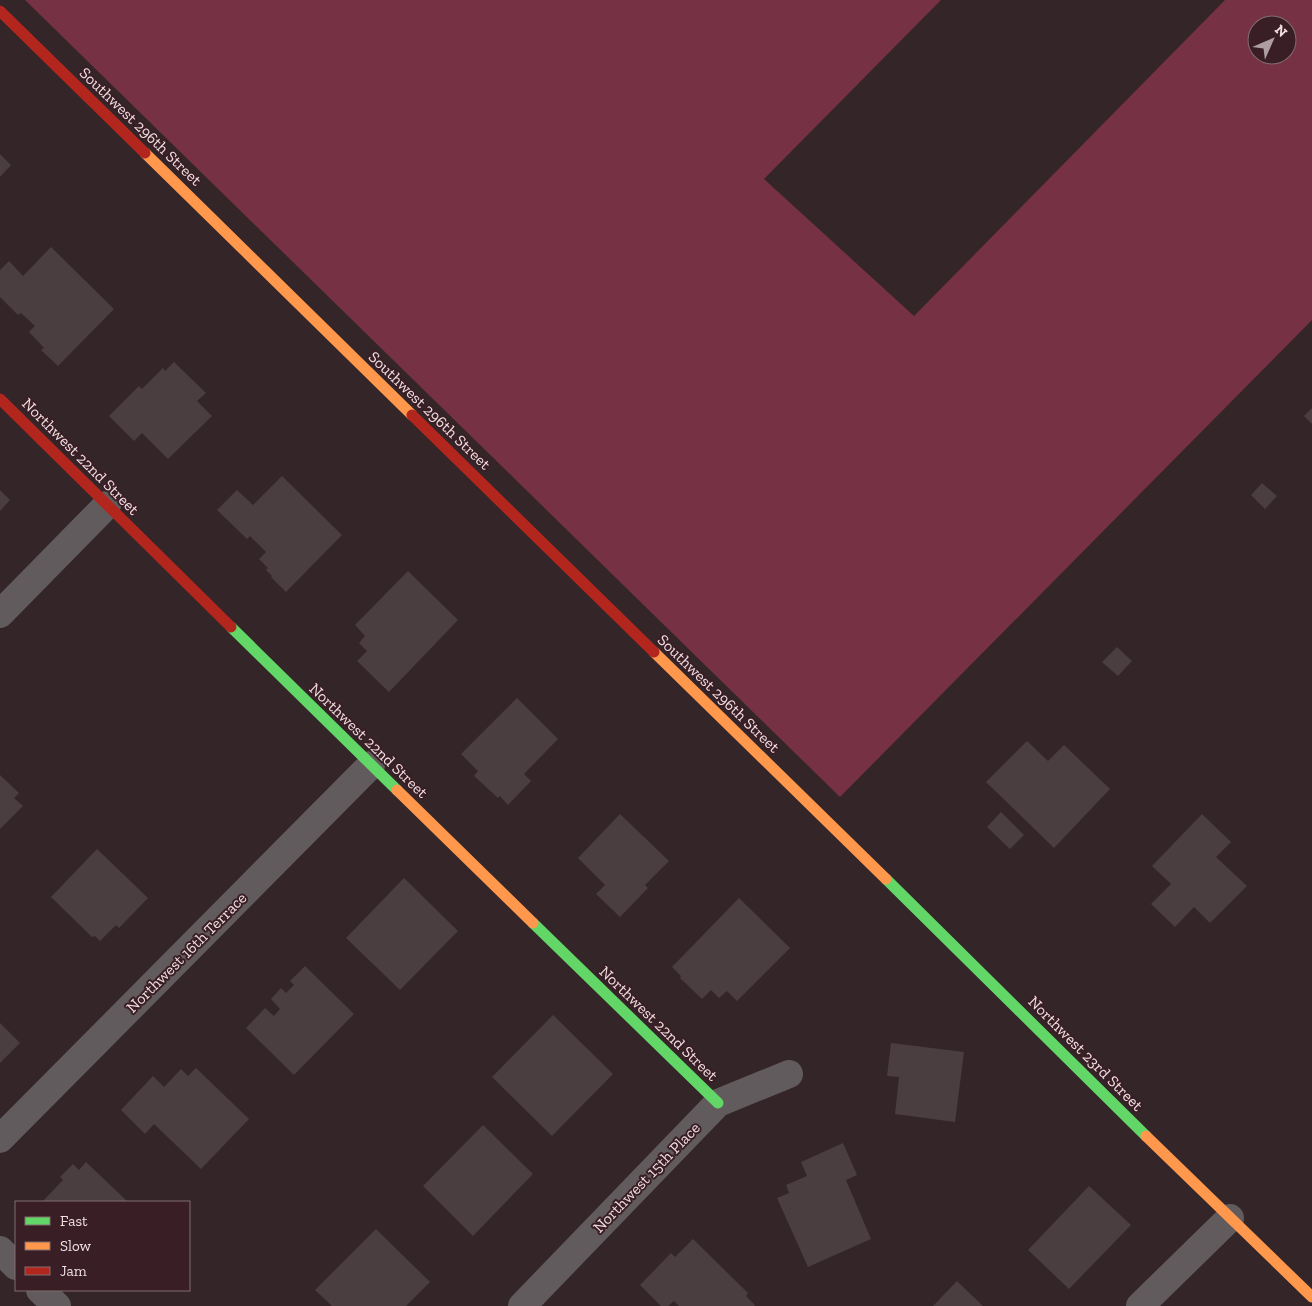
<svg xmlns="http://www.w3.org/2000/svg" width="1312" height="1306" viewBox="0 0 1312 1306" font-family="'Zilla Slab',serif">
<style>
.forest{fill:#763145;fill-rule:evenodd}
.building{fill:#4b3e40}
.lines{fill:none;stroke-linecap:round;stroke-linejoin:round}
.street{stroke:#625b5d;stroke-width:28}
.fast{stroke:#63d668;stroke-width:11}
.slow{stroke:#ff974d;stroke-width:11}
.jam{stroke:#b3261e;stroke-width:11}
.labels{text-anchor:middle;stroke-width:4;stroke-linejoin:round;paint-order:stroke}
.street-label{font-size:16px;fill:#f1dfe2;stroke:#391f25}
</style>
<rect width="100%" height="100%" fill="#332528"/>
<!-- forest -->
<path class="forest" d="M25,0H941L764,179L914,316L1225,0H1312V320L840,797ZM1257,25H1287V55H1257Z"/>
<!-- building -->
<path class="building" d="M0,154L11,165L0,177Z
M51,247L114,309L58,366L41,350L44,348L29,332L35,326L21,313L18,315L0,297V270L9,261L23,276Z
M174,362L206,393L197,401L212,416L168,459L142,433L134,441L109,416L139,386L142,389L163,368L165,371Z
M1312,408V424L1304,416Z
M282,476L342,535L286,592L271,577L272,576L266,570L268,568L259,559L266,552L250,536L247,539L217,510L237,490L253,505Z
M1262,483L1277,496L1265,509L1251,495Z
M0,490L10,500L0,511Z
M408,571L458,620L389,692L357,661L367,651L359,643L365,636L355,625Z
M1117,647L1132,661L1118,676L1102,662Z
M517,698L558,739L524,774L531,781L508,805L500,796L498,798L474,776L478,771L461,754Z
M1027,741L1048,761L1064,745L1110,789L1054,848L986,782Z
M0,775L19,793L14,798L23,806L0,829Z
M1001,812L1024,835L1010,849L987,827Z
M620,814L669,861L645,885L648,888L620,917L596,894L605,885L578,858Z
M1202,814L1231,842L1216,857L1247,886L1210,923L1194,907L1175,927L1151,904L1171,884L1152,866Z
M97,849L148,898L119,928L116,925L100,941L95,936L92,937L51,897Z
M404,878L458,931L400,990L346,938Z
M739,898L790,948L737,1001L727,991L719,998L711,990L702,999L680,978L681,976L672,967Z
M305,966L354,1014L294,1075L246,1028L265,1008L274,1016L280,1009L271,999L281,988L286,993L294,985L290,981Z
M553,1015L613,1074L552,1136L492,1077Z
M0,1023L20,1043L0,1063Z
M891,1043L964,1052L955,1122L895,1114L899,1077L887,1076Z
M196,1068L249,1119L201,1169L154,1124L145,1134L121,1110L153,1076L164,1087L181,1069L188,1076Z
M483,1125L533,1174L473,1236L423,1186Z
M843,1143L857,1175L846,1180L871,1239L808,1267L777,1198L789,1193L786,1185L807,1176L801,1162Z
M86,1162L128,1202H42L63,1180L60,1177L73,1164L79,1170Z
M1089,1186L1131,1225L1069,1289L1028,1250Z
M376,1229L430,1282L406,1306H332L315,1290Z
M693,1239L748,1293L746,1296L755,1305L754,1306H679L674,1301L668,1306H661L640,1285L671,1253L675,1257Z
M957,1281L983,1306H933Z"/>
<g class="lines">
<!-- street -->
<path class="street" d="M0,614L107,505
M0,1139L371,765
M0,1250L16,1266
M40,1290L57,1306
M522,1306L718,1103L789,1074
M1140,1306L1230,1218"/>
<!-- fast -->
<path class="fast" d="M231,627L397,790
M886,879L1146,1136
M533,923L718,1103"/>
<!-- slow -->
<path class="slow" d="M145,153L412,415
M654,652L886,879
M397,790L533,923
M1146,1136L1312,1297"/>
<!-- jam -->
<path class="jam" d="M0,11L145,153
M0,399L231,627
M412,415L654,652"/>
</g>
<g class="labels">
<!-- street labels -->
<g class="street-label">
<text transform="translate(141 126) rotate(44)" y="6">Southwest 296th Street</text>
<text transform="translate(430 410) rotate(44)" y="6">Southwest 296th Street</text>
<text transform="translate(81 456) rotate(45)" y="6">Northwest 22nd Street</text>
<text transform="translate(719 693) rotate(44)" y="6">Southwest 296th Street</text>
<text transform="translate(369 740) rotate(44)" y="6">Northwest 22nd Street</text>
<text transform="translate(186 952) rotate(-45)" y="6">Northwest 16th Terrace</text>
<text transform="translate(659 1023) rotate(44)" y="6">Northwest 22nd Street</text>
<text transform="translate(1086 1053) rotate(45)" y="6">Northwest 23rd Street</text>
<text transform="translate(646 1177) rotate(-46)" y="6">Northwest 15th Place</text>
</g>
</g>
<!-- legend -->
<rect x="15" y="1201" width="175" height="90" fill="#391f25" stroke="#836c71"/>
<rect x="25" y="1217" width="25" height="8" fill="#63d668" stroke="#836c71"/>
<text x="60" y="1226" font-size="15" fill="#f1dfe2">Fast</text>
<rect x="25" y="1242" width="25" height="8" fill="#ff974d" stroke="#836c71"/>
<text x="60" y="1251" font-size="15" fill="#f1dfe2">Slow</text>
<rect x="25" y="1267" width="25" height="8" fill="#b3261e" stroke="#836c71"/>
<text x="60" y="1276" font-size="15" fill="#f1dfe2">Jam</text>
<!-- north arrow -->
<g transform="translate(1272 40) rotate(45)"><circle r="24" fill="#391f25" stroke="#836c71"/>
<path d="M0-4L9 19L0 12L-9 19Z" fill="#ae9ea1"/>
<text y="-8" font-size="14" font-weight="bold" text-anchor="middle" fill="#f1dfe2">N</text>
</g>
</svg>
